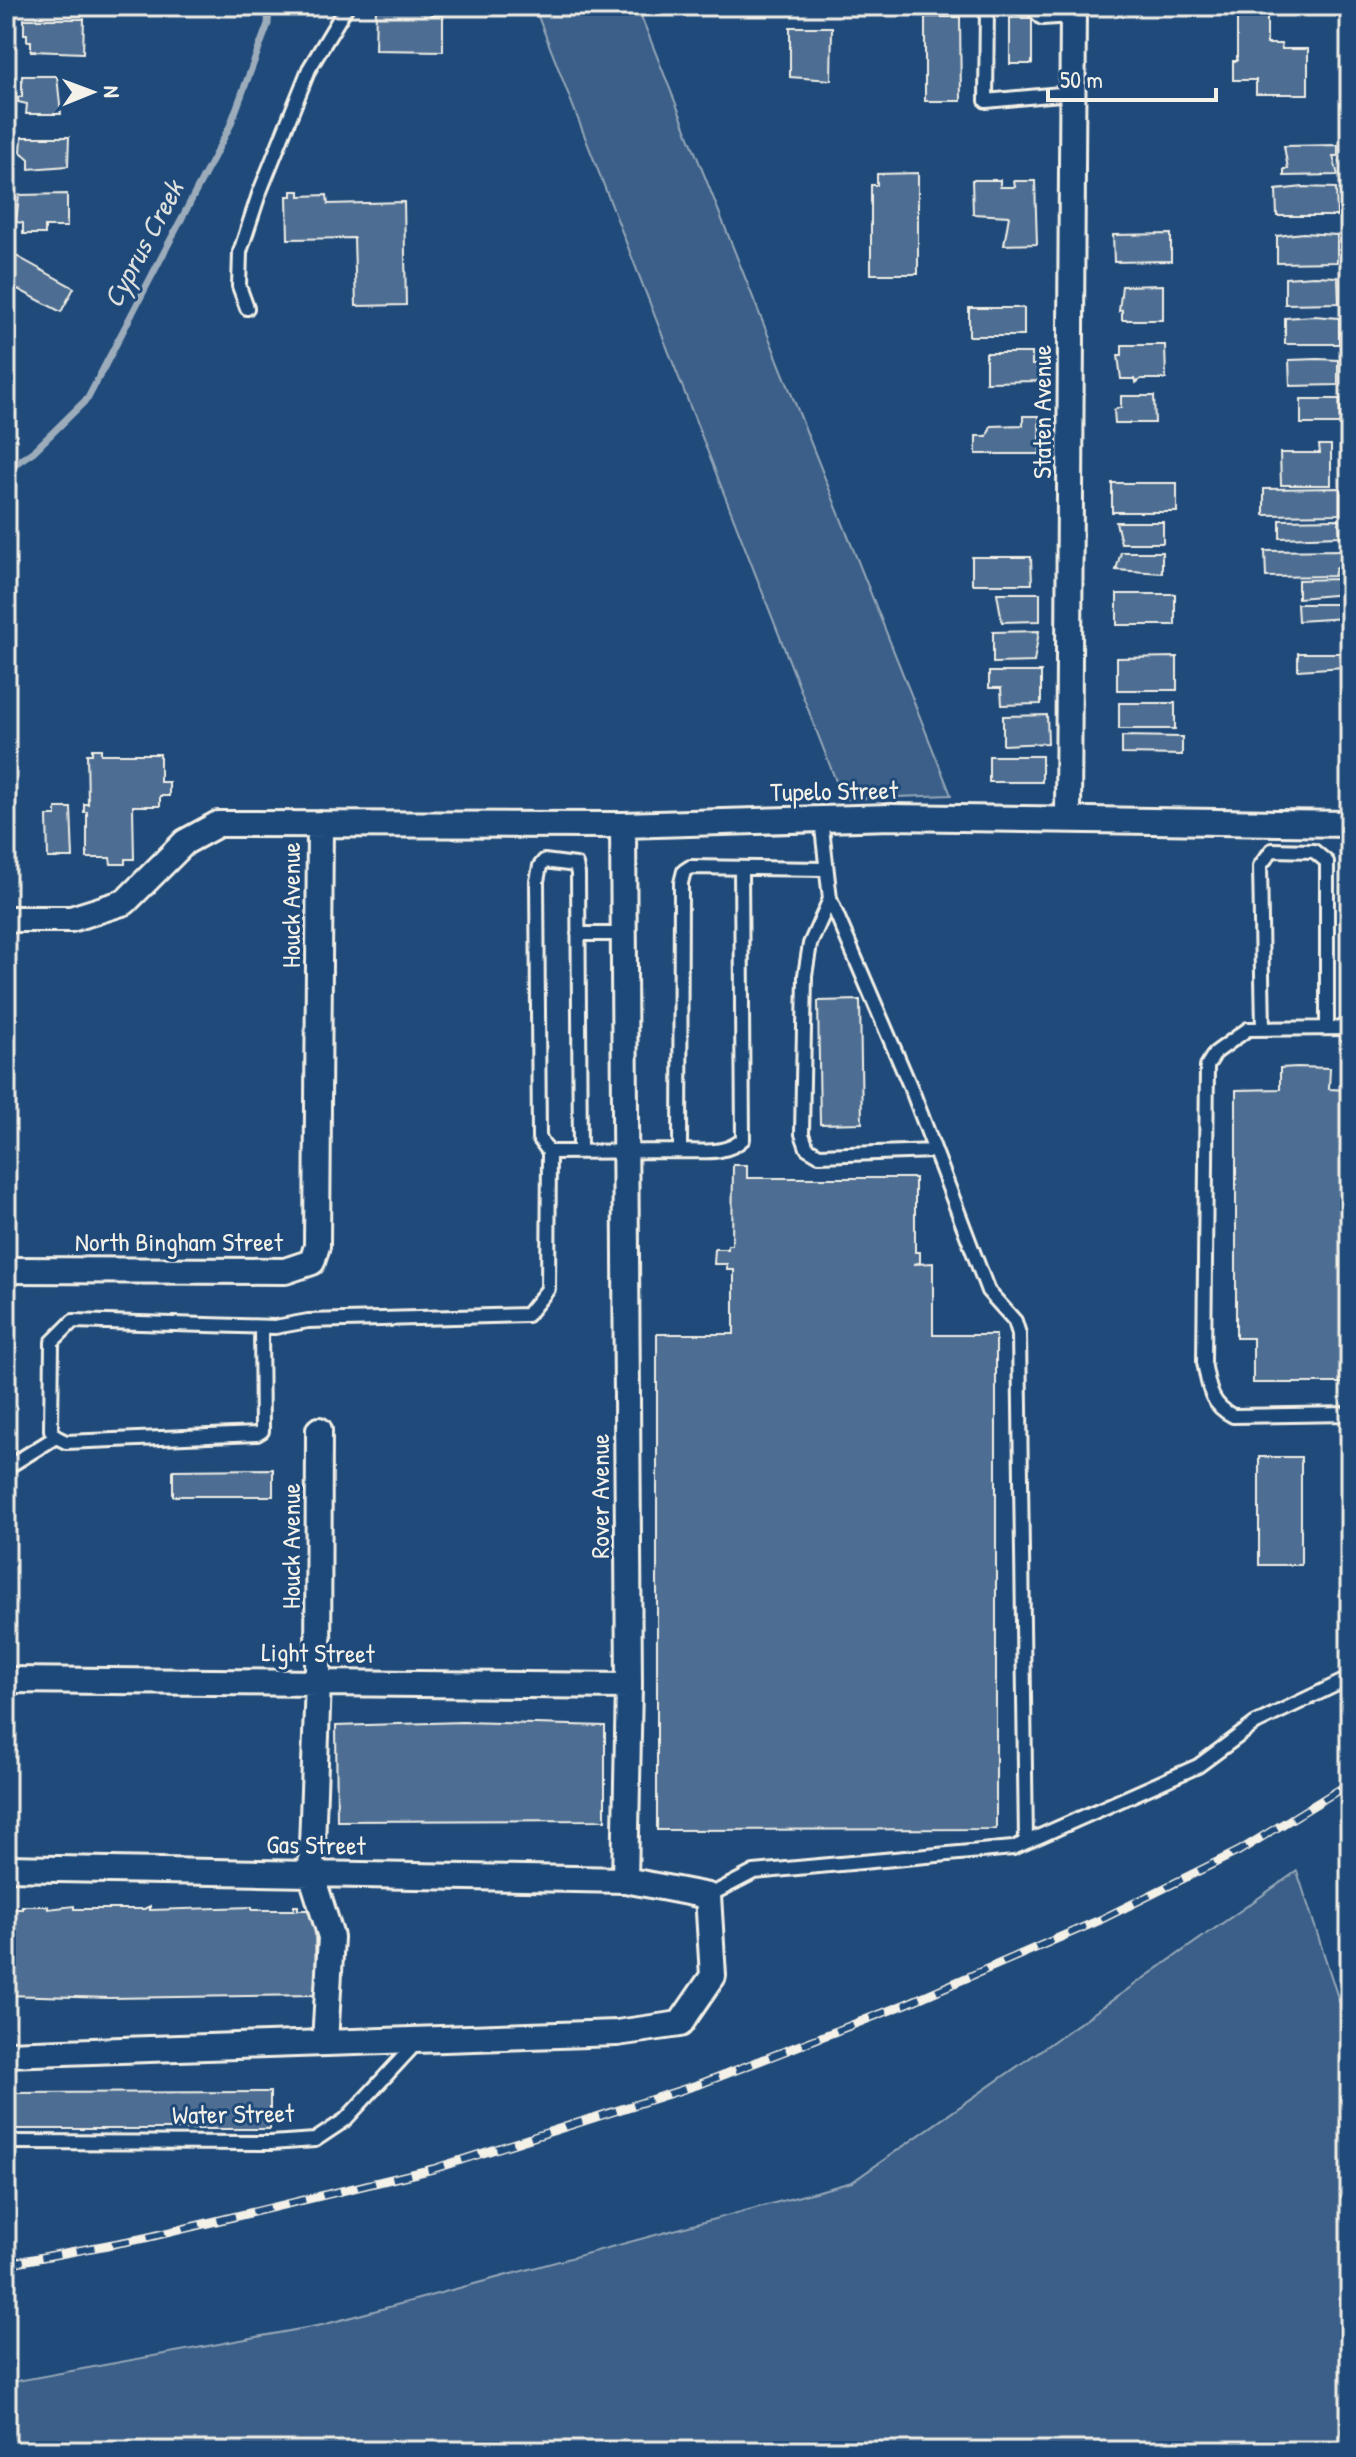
<svg xmlns="http://www.w3.org/2000/svg" width="1356" height="2457" viewBox="0 0 1356 2457" font-family="'Patrick Hand',sans-serif">
<style>
.green{fill:#3a5f88;stroke:#97a8b8;stroke-width:2}
.lines{fill:none;stroke-linecap:round;stroke-linejoin:round}
.stream{stroke:#9cacbb;stroke-width:7}
.building{fill:#4d6e92;stroke:#f4f1e8;stroke-width:2}
.service-casing{stroke:#f4f1e8;stroke-width:18}
.minor-casing{stroke:#f4f1e8;stroke-width:30}
.service{stroke:#1f4a7a;stroke-width:12}
.minor{stroke:#1f4a7a;stroke-width:24}
.rail-casing{stroke:#f4f1e8;stroke-width:9}
.rail{stroke:#1f4a7a;stroke-width:6;stroke-dasharray:18;stroke-linecap:butt}
.labels{text-anchor:middle;stroke-width:6;stroke-linejoin:round;paint-order:stroke}
.street-label{font-size:26px;fill:#f4f1e8;stroke:#1f4a7a}
.water-label{font-size:28px;font-style:italic;fill:#dee0dd;stroke:#1f4a7a}
</style>
<rect width="100%" height="100%" fill="#1f4a7a"/>
<filter id="ink" filterUnits="userSpaceOnUse"><feTurbulence type="fractalNoise" baseFrequency=".0125" numOctaves="2"/><feDisplacementMap in="SourceGraphic" scale="16" xChannelSelector="R" yChannelSelector="G"/><feConvolveMatrix kernelMatrix="1 2 1 2 8 2 1 2 1" color-interpolation-filters="sRGB"/></filter>
<g filter="url(#ink)">
<!-- green -->
<path class="green" d="M534,6H637L951,795L843,799Z
M1297,1871L1350,2035V2405L1335,2451H6V2383L322,2325L852,2182Z"/>
<g class="lines">
<!-- stream -->
<path class="stream" d="M6,470L34,451L88,398L230,126L268,24L269,6"/>
</g>
<!-- building -->
<path class="building" d="M1245,6L1267,8V44H1281L1282,49H1308V94H1256V80H1233V61H1237V8Z
M376,7L431,8V15H443V51L375,50Z
M925,17H960L961,101H925Z
M1010,18H1032V64H1010Z
M24,19H84L83,53L31,51V41H27V34H24Z
M790,27H832L831,80L790,77Z
M22,76H57L61,114H26L27,104L18,102V97H22Z
M22,137H69L68,166L29,169V159L21,152Z
M1338,145V156H1333L1338,175L1284,176V169H1288L1284,146Z
M918,173V274H871V185H877V174Z
M972,180H1000V187H1015L1014,181H1035L1037,244L1004,245L1009,216L973,214Z
M1303,187L1336,188L1337,216H1277L1276,190Z
M292,191H300V196L327,195L328,204L404,202L406,305L356,306L354,238L288,239L287,196H292Z
M67,194V227H45V234H23V223L16,222L19,195Z
M1303,233L1337,235V262L1277,263V236Z
M1171,234V261L1114,262L1113,235Z
M9,252L74,288L61,312L6,283Z
M1314,276L1338,277L1339,303L1285,304V278Z
M1163,285V320H1122V310L1119,311L1122,286Z
M969,308H1024V336H969Z
M1314,316L1339,318V344H1285V318Z
M1122,345H1165L1166,379H1141L1136,383L1134,379H1121L1118,355H1122Z
M986,353H1032V365H1039V381L986,382Z
M1318,359L1338,360V385L1290,386L1289,360Z
M1121,396H1154L1155,423H1115L1114,410L1121,407Z
M1301,399H1340V424H1301Z
M1023,416H1039L1040,454H976V436H987L991,426L1023,425Z
M1319,445H1331V485H1281L1280,453H1320Z
M1112,483H1177V512H1112Z
M1340,488V514L1264,515V489Z
M1339,519L1340,536L1280,538V520Z
M1116,522H1163V543H1121Z
M1342,550V568H1336L1334,576L1266,577L1265,551Z
M1121,552H1162V573L1116,570Z
M972,557H1031L1032,584H972Z
M1339,579L1345,582V594L1298,598V580Z
M997,593H1040V621L1002,622Z
M1117,594H1175V625H1117Z
M1297,604H1339L1344,606L1345,618L1298,621Z
M1039,631L1034,662L993,663V632Z
M1298,653H1339L1345,655V667L1298,670Z
M1177,657V690H1117V658Z
M989,672H1041V704L1002,705L1001,688H989Z
M1119,703H1175V729H1119Z
M1047,715L1048,743L1003,745V716Z
M1122,736L1182,737V755L1122,754Z
M92,749H101V754H160V782H169V796H160V806H133L134,859H125V864H111L110,858H87V812H84V804H88L87,754H92Z
M989,756H1042V782H989Z
M56,808H71L73,858H48L47,816H56Z
M860,1000L862,1123L820,1124L818,1001Z
M1297,1067L1330,1068L1329,1089L1350,1090V1383H1253V1338H1236V1090L1280,1089V1068Z
M733,1165H747V1178H915V1252H920V1263L914,1264L933,1263V1335H996V1829L657,1830V1334H734V1270H727V1264H714L715,1249H728V1245H732Z
M1259,1457H1301V1565H1259Z
M273,1469V1496H173V1470Z
M462,1722L605,1726V1820L337,1821L336,1726Z
M22,1906H48V1909L74,1906V1909H144L150,1906V1910L252,1907V1910H294V1906H298V1910H315L316,1995L109,1998L6,1995V1909H22Z
M270,2092V2129H6V2093Z"/>
<g class="lines">
<defs>
<path id="service" d="M987,6L986,101L1071,93
M1030,6L1042,18L1072,16
M247,308L239,286L240,252L259,194L309,69L347,6
M821,819L830,899L913,1093L988,1291L1015,1321L1019,1334L1026,1842
M830,899L810,944L805,975L802,1134L807,1148L819,1155L935,1151
M578,934H624
M1350,1028L1248,1029L1215,1053L1207,1066L1204,1362C1209,1386 1209,1404 1233,1416L1350,1414
M1263,1029L1260,866L1272,850L1314,851L1327,862V1028
M680,1151C703,1151 726,1155 743,1139L741,868
M549,1152L539,1138L537,881L540,866L544,861L576,865L578,874L580,1152
M261,1327L262,1431L257,1434L66,1442L56,1437L51,1430L52,1342L73,1321L275,1327L308,1321L527,1315L548,1289L549,1152L680,1151L681,883L684,871L690,867L825,869
M6,1468L56,1437
M708,1896L754,1872L1013,1848L1198,1766L1256,1723L1350,1678
M6,2142L271,2143L315,2140L345,2120L418,2041"/>
<path id="minor" d="M1068,819L1073,6
M6,919H71L125,902L185,842L218,824L623,825L891,817L1350,824
M6,1270L285,1271L312,1262L317,1246L320,824
M319,1430L318,1681L311,1873L331,1937L325,2043
M6,1680L629,1686
M6,1868L625,1880
M6,2054L617,2033L680,2024L713,1976L708,1896L625,1880L629,1686L623,825"/>
</defs>
<!-- service casing -->
<use href="#service" class="service-casing"/>
<!-- minor casing -->
<use href="#minor" class="minor-casing"/>
<!-- service -->
<use href="#service" class="service"/>
<!-- minor -->
<use href="#minor" class="minor"/>
<defs>
<path id="rail" d="M6,2264L145,2238L433,2169L700,2084L906,2004L1100,1920L1239,1851L1350,1783"/>
</defs>
<!-- rail casing -->
<use href="#rail" class="rail-casing"/>
<!-- rail -->
<use href="#rail" class="rail"/>
</g>
</g>
<g class="labels">
<!-- street labels -->
<g class="street-label">
<text transform="translate(1042 412) rotate(-90)" y="9">Staten Avenue</text>
<text transform="translate(834 791) rotate(-1)" y="9">Tupelo Street</text>
<text transform="translate(291 905) rotate(-90)" y="9">Houck Avenue</text>
<text x="179" y="1251">North Bingham Street</text>
<text transform="translate(600 1496) rotate(-90)" y="9">Rover Avenue</text>
<text transform="translate(291 1546) rotate(-90)" y="9">Houck Avenue</text>
<text transform="translate(318 1653) rotate(1)" y="9">Light Street</text>
<text transform="translate(316 1845) rotate(1)" y="9">Gas Street</text>
<text transform="translate(233 2114) rotate(-1)" y="9">Water Street</text>
</g>
<!-- water labels -->
<g class="water-label">
<text transform="translate(143 244) rotate(-62)" y="10">Cyprus Creek</text>
</g>
</g>
<!-- margin -->
<rect width="1356" height="2457" fill="none" stroke="#1f4a7a" stroke-width="32"/>
<rect x="16" y="16" width="1324" height="2425" fill="none" stroke="#f4f1e8" stroke-width="3" filter="url(#ink)"/>
<!-- north arrow -->
<g transform="translate(92 92) rotate(89)" stroke="#1f4a7a" stroke-width="6" paint-order="stroke">
<path d="M0-6L14 30L0 20L-14 30Z" fill="#f4f1e8"/>
<text y="-12" font-size="22" font-weight="bold" text-anchor="middle" fill="#f4f1e8">N</text>
</g>
<!-- scale -->
<path d="M1048 88v12h168v-12" fill="none" stroke="#f4f1e8" stroke-width="4"/>
<text x="1060" y="88" font-size="24" fill="#f4f1e8" stroke="#1f4a7a" stroke-width="6" paint-order="stroke">50 m</text>
</svg>
